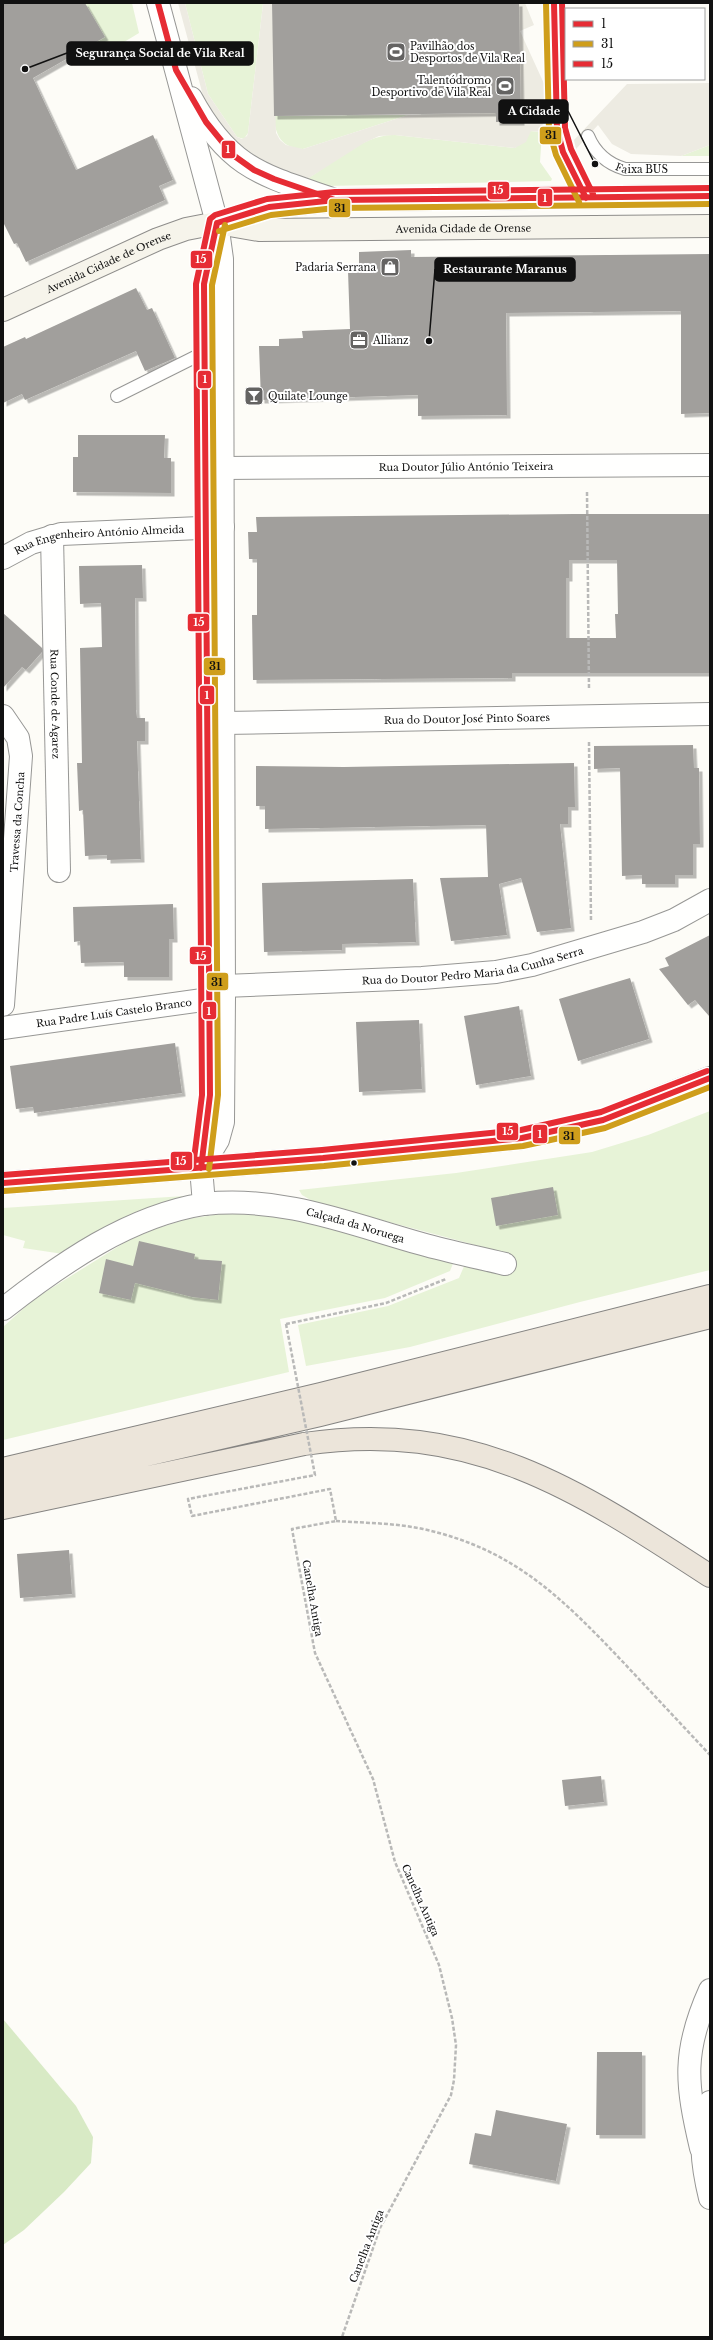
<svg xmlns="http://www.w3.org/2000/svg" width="713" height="2340" viewBox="0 0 713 2340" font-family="'Libre Baskerville',serif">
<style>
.green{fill:#e7f3d7}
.forest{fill:#d8eac5}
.plaza{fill:#edebe2}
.building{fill:#a19f9c;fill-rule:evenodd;filter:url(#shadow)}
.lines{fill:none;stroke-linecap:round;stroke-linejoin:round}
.service-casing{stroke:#979795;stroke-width:14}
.minor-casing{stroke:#979795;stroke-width:24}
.tertiary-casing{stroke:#979795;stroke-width:24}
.secondary-casing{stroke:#8e8d8b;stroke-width:24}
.trunk-casing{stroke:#858482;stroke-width:24}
.path{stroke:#b9b9b8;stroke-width:2.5;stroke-dasharray:4 2;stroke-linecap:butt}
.service{stroke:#fffffe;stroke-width:12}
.minor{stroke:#fffffe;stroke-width:22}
.tertiary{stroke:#fffffe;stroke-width:22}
.secondary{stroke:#f6f4eb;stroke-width:22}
.trunk{stroke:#ece5da;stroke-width:22}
.path-bridge{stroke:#b9b9b8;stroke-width:2.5;stroke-dasharray:4 2;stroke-linecap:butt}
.bus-1-casing{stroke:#fff;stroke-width:9}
.bus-2-casing{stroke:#fff;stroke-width:9}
.bus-3-casing{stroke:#fff;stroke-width:9}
.bus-1{stroke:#e62c34;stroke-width:6}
.bus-2{stroke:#cf9e1b;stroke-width:6}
.bus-3{stroke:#e62c34;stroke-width:6}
.bus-dot{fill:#111;stroke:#fff;stroke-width:1.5}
.labels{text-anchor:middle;stroke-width:4;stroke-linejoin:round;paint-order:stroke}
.poi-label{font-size:10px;fill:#111;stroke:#fff;text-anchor:start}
.street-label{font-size:10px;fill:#111;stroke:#fff}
.leader{fill:none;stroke:#111;stroke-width:1.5}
.callout-dot{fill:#111;stroke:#fff;stroke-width:1.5}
.callout{fill:#111;stroke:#111;stroke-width:1.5}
.callout-label{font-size:11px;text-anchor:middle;font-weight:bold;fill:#fff}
.line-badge{stroke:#fff;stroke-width:1.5}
.badge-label{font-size:11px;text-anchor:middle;font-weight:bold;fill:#fff}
.pale-badge-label{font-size:11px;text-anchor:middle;font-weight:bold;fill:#111}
</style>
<defs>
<filter id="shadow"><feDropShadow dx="3.5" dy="3.5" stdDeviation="0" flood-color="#0004"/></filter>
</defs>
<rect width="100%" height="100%" fill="#fdfcf7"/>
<!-- green -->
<path class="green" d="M85,3H132L139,33L101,56L92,44L105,37Z
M185,3L263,4L248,133L244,139L237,137L208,94Z
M408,115L303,149C282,148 275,136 274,116Z
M530,131L542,132L540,162L552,179L551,181L327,186L301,183C327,167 365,133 395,135L515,148Z
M710,145V156H681Z
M710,1111V1270L580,1302L410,1347L306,1366L298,1325L388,1306L459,1278L465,1264L508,1275L513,1255L314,1202L302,1195L299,1190L456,1173L592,1152L648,1135Z
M184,1196L145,1210L70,1255L23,1248L25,1241L3,1235V1208Z
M227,1213L287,1217L454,1261L450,1271L385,1298L280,1319L289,1372L3,1440V1327L34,1299L127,1241L155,1229L187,1219Z"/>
<!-- forest -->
<path class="forest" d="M3,2019L76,2106L93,2137L91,2163L64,2192L24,2230L3,2245Z"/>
<!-- plaza -->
<path class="plaza" d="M178,3H185L208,94L237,137L242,139L247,136L248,133L263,4L272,3L276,133L280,140L286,145L303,149L408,115L481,113L496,102V122L519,3H525L534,25L520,31L546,88L542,132L531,131L526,142L515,148L395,135L379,136L364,143L301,183L236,147L205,103Z
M710,83V145L681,156L631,154L612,144L598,125L576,149L574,140L627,84Z"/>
<!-- building -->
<path class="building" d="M3,3H85L105,37L33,78L76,170L153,135L173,180L159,186L165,200L26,262L17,243L14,244L3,222Z
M272,3H519L521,122H496V113L274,116Z
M411,250V257L710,254V413L681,414V311L506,313L507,415L418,416V395L261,400L259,346H279V339L303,338L302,331L350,329L348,271H359V252Z
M136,288L147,310L152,308L175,358L145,371L136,351L25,400L22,394L3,403V347L25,337L26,339Z
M78,435H165L164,458H171V493L73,492V457H78Z
M574,514H710V673H512V678L253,680L252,615H257V559H249L248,532H257L256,517ZM569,560H617L618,614H615L616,638H566V578H569Z
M142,565L143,598H135L136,710L137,718H145V741H137L141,859L107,860V855L85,856L83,810L79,811L77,763H82L80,648L102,647L101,603L80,604L79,566Z
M3,613L42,648V652L26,670L22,667L3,688Z
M693,745L694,768H699L700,844H693V875H675V884H642V875L622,876L620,768L594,769V746Z
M574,763L575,807H568V824H560L571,928L537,932L521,878L499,884L507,935L451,941L440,878L488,877L486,825L265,829V806H256V766L344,767Z
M413,879L416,942L342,944V950L264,952L262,883Z
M173,904L174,939H169V977H124V962L81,963L80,941L74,942L73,907Z
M710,935V1017L695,1000L688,1005L659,969L669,966L665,958Z
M630,978L649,1039L578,1061L559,999Z
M519,1006L531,1076L476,1085L464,1016Z
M419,1020L422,1089L359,1092L356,1022Z
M175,1043L182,1093L34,1113L33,1107L16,1109L10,1066Z
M553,1187L558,1215L496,1226L491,1198Z
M139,1241L195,1254L194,1259L222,1261L218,1300L192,1297L135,1283L131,1300L99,1293L106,1259L133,1266Z
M69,1550L72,1594L20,1598L17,1554Z
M601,1776L604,1802L565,1806L562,1780Z
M597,2052H642V2135H596Z
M496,2110L567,2124L556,2181L469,2164L475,2133L491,2136Z"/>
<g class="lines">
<defs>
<g id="service">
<path d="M554,3L557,129L563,152L586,198"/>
<path id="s1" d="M588,136C595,153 608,164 625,169H710"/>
<path d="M117,396L211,349"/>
<path d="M204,1154L208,1124L210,1095L204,284L214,236"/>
</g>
<g id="minor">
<path d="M191,98C230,170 263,175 335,200"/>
<path id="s2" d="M222,468L710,465"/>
<path id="s3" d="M52,536L59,871"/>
<path id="s4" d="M3,558L31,543L61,534L223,527"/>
<path d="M3,716L18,738L21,756L3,1005"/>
<path id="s5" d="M223,723L710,714"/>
<path id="s6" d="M224,986L422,978L496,972L532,965L643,932L674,920L710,900"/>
<path id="s7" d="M3,1028L224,997"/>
<path id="s8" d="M204,1204C284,1196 347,1223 422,1244C450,1252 477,1257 505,1264"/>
<path d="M3,1309C62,1263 129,1216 204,1204L201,1168L218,1140L223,1122L224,997L222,259L217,223L158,3"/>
<path d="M701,2148C686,2084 682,2052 710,1990"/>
</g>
<path id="tertiary" d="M710,2102C698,2134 702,2165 710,2198"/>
<g id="secondary">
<path id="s9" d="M218,223L259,230L710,226"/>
<path id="s10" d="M3,310L158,239L186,229L217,223L269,207L335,200L710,196"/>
<path d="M3,1183L323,1158L522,1138L603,1120L710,1078"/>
</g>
<path id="trunk" d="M3,1469L321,1394L710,1296
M3,1488L320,1415L710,1317
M3,1508L304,1444C470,1419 577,1489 710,1576"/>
</defs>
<!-- service casing -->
<use href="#service" class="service-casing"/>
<!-- minor casing -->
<use href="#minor" class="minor-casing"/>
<!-- tertiary casing -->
<use href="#tertiary" class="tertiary-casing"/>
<!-- secondary casing -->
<use href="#secondary" class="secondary-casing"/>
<!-- trunk casing -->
<use href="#trunk" class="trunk-casing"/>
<!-- path -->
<path class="path" d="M587,492L589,689
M589,742L591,921
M286,1324L386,1303L446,1279
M334,1510L336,1521L292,1529L315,1653L373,1779L395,1862L439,1965L452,2018L456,2045L454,2080L451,2095L380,2228L342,2337
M336,1521C365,1523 395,1523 423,1529C514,1549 562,1598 623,1662C652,1693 681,1724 710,1755"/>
<!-- service -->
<use href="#service" class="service"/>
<!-- minor -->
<use href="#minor" class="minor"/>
<!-- tertiary -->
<use href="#tertiary" class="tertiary"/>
<!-- secondary -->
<use href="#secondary" class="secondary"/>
<!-- trunk -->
<use href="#trunk" class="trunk"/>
<!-- path-bridge -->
<path class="path-bridge" d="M286,1324L315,1475L188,1499L192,1516L330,1489L334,1510"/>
<defs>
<path id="bus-1" d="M158,3L176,70L206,122L233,155L254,170L274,179L335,200L710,196
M554,3L557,129L563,152L586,198
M217,223L269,207L326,201
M201,1168L210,1095L204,284L217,223
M3,1183L323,1158L522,1138L603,1120L710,1078"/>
<path id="bus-2" d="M546,3L549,130L556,155L579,202
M219,231L271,215L335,208L710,204
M209,1169L218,1095L212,285L225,225
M4,1191L324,1166L523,1146L605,1128L710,1087"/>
<path id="bus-3" d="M562,3L565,128L571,149L593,194
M193,1167L202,1095L196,284L210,219L215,215L267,199L335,192L710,188
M3,1175L322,1150L521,1130L601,1112L707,1071"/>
</defs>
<!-- bus-1 casing -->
<use href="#bus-1" class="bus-1-casing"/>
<!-- bus-2 casing -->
<use href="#bus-2" class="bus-2-casing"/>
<!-- bus-3 casing -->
<use href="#bus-3" class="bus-3-casing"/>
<!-- bus-1 -->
<use href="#bus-1" class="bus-1"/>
<!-- bus-2 -->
<use href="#bus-2" class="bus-2"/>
<!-- bus-3 -->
<use href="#bus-3" class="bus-3"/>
</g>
<!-- icons -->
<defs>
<symbol id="stadium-square" viewBox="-11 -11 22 22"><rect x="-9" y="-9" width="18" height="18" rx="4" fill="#646362" stroke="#fff"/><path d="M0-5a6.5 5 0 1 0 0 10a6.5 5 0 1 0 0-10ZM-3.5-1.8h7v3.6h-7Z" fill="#fff"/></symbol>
<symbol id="shop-square" viewBox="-11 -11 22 22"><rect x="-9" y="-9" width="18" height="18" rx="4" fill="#646362" stroke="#fff"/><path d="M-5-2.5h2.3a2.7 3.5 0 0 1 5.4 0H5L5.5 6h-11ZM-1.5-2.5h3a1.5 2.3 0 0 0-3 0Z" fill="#fff"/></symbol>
<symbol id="office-square" viewBox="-11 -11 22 22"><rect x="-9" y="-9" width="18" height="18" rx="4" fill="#646362" stroke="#fff"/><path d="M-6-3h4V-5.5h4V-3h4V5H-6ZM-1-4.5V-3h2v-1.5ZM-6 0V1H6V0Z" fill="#fff"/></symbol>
<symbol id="bar-square" viewBox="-11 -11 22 22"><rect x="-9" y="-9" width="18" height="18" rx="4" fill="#646362" stroke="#fff"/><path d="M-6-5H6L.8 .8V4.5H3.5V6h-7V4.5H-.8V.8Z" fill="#fff"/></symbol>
</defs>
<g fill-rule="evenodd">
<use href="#stadium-square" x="385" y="41" width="22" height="22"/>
<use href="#stadium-square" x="494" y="75" width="22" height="22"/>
<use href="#shop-square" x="379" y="256" width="22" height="22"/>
<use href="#office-square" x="348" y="329" width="22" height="22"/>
<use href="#bar-square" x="243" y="385" width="22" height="22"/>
</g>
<!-- markers -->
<circle class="bus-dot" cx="354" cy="1163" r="3.5"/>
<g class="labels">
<!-- poi labels -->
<g class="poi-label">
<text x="410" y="50">Pavilhão dos<tspan x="410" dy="12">Desportos de Vila Real</tspan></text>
<text x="491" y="84" text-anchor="end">Talentódromo<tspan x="491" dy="12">Desportivo de Vila Real</tspan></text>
<text x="376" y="271" text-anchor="end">Padaria Serrana</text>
<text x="373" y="344">Allianz</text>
<text x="268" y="400">Quilate Lounge</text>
</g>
<!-- street labels -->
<g class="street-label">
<text dy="4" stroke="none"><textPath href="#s1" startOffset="68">Faixa BUS</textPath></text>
<text dy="4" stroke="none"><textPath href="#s9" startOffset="246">Avenida Cidade de Orense</textPath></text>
<text dy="4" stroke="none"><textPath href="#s10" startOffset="116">Avenida Cidade de Orense</textPath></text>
<text dy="4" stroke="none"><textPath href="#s2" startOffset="244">Rua Doutor Júlio António Teixeira</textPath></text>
<text dy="4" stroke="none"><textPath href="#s4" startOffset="100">Rua Engenheiro António Almeida</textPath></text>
<text dy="4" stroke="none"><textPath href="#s3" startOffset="168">Rua Conde de Agarez</textPath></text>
<text dy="4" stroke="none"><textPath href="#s5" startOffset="244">Rua do Doutor José Pinto Soares</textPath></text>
<text transform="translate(17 822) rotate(-86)" y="4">Travessa da Concha</text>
<text dy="4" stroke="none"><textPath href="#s6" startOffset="250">Rua do Doutor Pedro Maria da Cunha Serra</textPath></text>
<text dy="4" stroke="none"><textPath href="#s7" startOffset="112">Rua Padre Luís Castelo Branco</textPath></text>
<text dy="4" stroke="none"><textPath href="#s8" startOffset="154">Calçada da Noruega</textPath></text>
<text transform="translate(313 1598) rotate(80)" y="4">Canelha Antiga</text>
<text transform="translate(421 1900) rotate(66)" y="4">Canelha Antiga</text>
<text transform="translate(366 2246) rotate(-69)" y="4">Canelha Antiga</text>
</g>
</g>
<!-- callouts -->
<path class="leader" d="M25 69L67 53M595 164L568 111M429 341L435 269"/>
<g class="callout-dot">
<circle cx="25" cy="69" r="4"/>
<circle cx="595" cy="164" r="4"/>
<circle cx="429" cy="341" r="4"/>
</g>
<g class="callout">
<rect x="67" y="42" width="186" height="23" rx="4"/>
<rect x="499" y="100" width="69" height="23" rx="4"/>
<rect x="435" y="258" width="140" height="23" rx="4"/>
</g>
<g class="callout-label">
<text x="160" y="57">Segurança Social de Vila Real</text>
<text x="534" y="115">A Cidade</text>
<text x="505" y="273">Restaurante Maranus</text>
</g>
<g class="line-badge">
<rect x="539" y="126" width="23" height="19" rx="4" fill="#cf9e1b"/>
<rect x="221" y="140" width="15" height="19" rx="4" fill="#e62c34"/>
<rect x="487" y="181" width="23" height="19" rx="4" fill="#e62c34"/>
<rect x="537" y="188" width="16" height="19" rx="4" fill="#e62c34"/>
<rect x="328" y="198" width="23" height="20" rx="4" fill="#cf9e1b"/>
<rect x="190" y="250" width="23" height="19" rx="4" fill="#e62c34"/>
<rect x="197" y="370" width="15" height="19" rx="4" fill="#e62c34"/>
<rect x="187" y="613" width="23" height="19" rx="4" fill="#e62c34"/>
<rect x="203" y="657" width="23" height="19" rx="4" fill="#cf9e1b"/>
<rect x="199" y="685" width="16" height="20" rx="4" fill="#e62c34"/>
<rect x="189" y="946" width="23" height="19" rx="4" fill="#e62c34"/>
<rect x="206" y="972" width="23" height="19" rx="4" fill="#cf9e1b"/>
<rect x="202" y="1001" width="15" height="19" rx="4" fill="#e62c34"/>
<rect x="496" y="1122" width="23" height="19" rx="4" fill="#e62c34"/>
<rect x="532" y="1124" width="16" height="20" rx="4" fill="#e62c34"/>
<rect x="558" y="1126" width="23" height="19" rx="4" fill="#cf9e1b"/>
<rect x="170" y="1151" width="23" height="20" rx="4" fill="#e62c34"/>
</g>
<g class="badge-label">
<text x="228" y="153">1</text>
<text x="498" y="194">15</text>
<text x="545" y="202">1</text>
<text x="201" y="263">15</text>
<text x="205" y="383">1</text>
<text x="199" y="626">15</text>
<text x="207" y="699">1</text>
<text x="201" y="960">15</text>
<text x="209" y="1015">1</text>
<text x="508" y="1135">15</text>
<text x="540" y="1138">1</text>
<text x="181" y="1165">15</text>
</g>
<g class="pale-badge-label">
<text x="551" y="139">31</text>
<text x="340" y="212">31</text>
<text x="215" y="670">31</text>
<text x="217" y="986">31</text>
<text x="569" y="1140">31</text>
</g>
<!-- border -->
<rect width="713" height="2340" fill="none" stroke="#111111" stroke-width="8"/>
<!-- legend -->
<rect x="565" y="8" width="140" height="72" fill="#ffffff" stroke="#a0a0a0"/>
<rect x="573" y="21" width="20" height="6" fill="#e62c34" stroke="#a0a0a0"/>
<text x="601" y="28" font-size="12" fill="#111111">1</text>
<rect x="573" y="41" width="20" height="6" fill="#cf9e1b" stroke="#a0a0a0"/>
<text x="601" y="48" font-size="12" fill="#111111">31</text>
<rect x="573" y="61" width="20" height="6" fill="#e62c34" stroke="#a0a0a0"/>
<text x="601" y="68" font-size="12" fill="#111111">15</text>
</svg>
